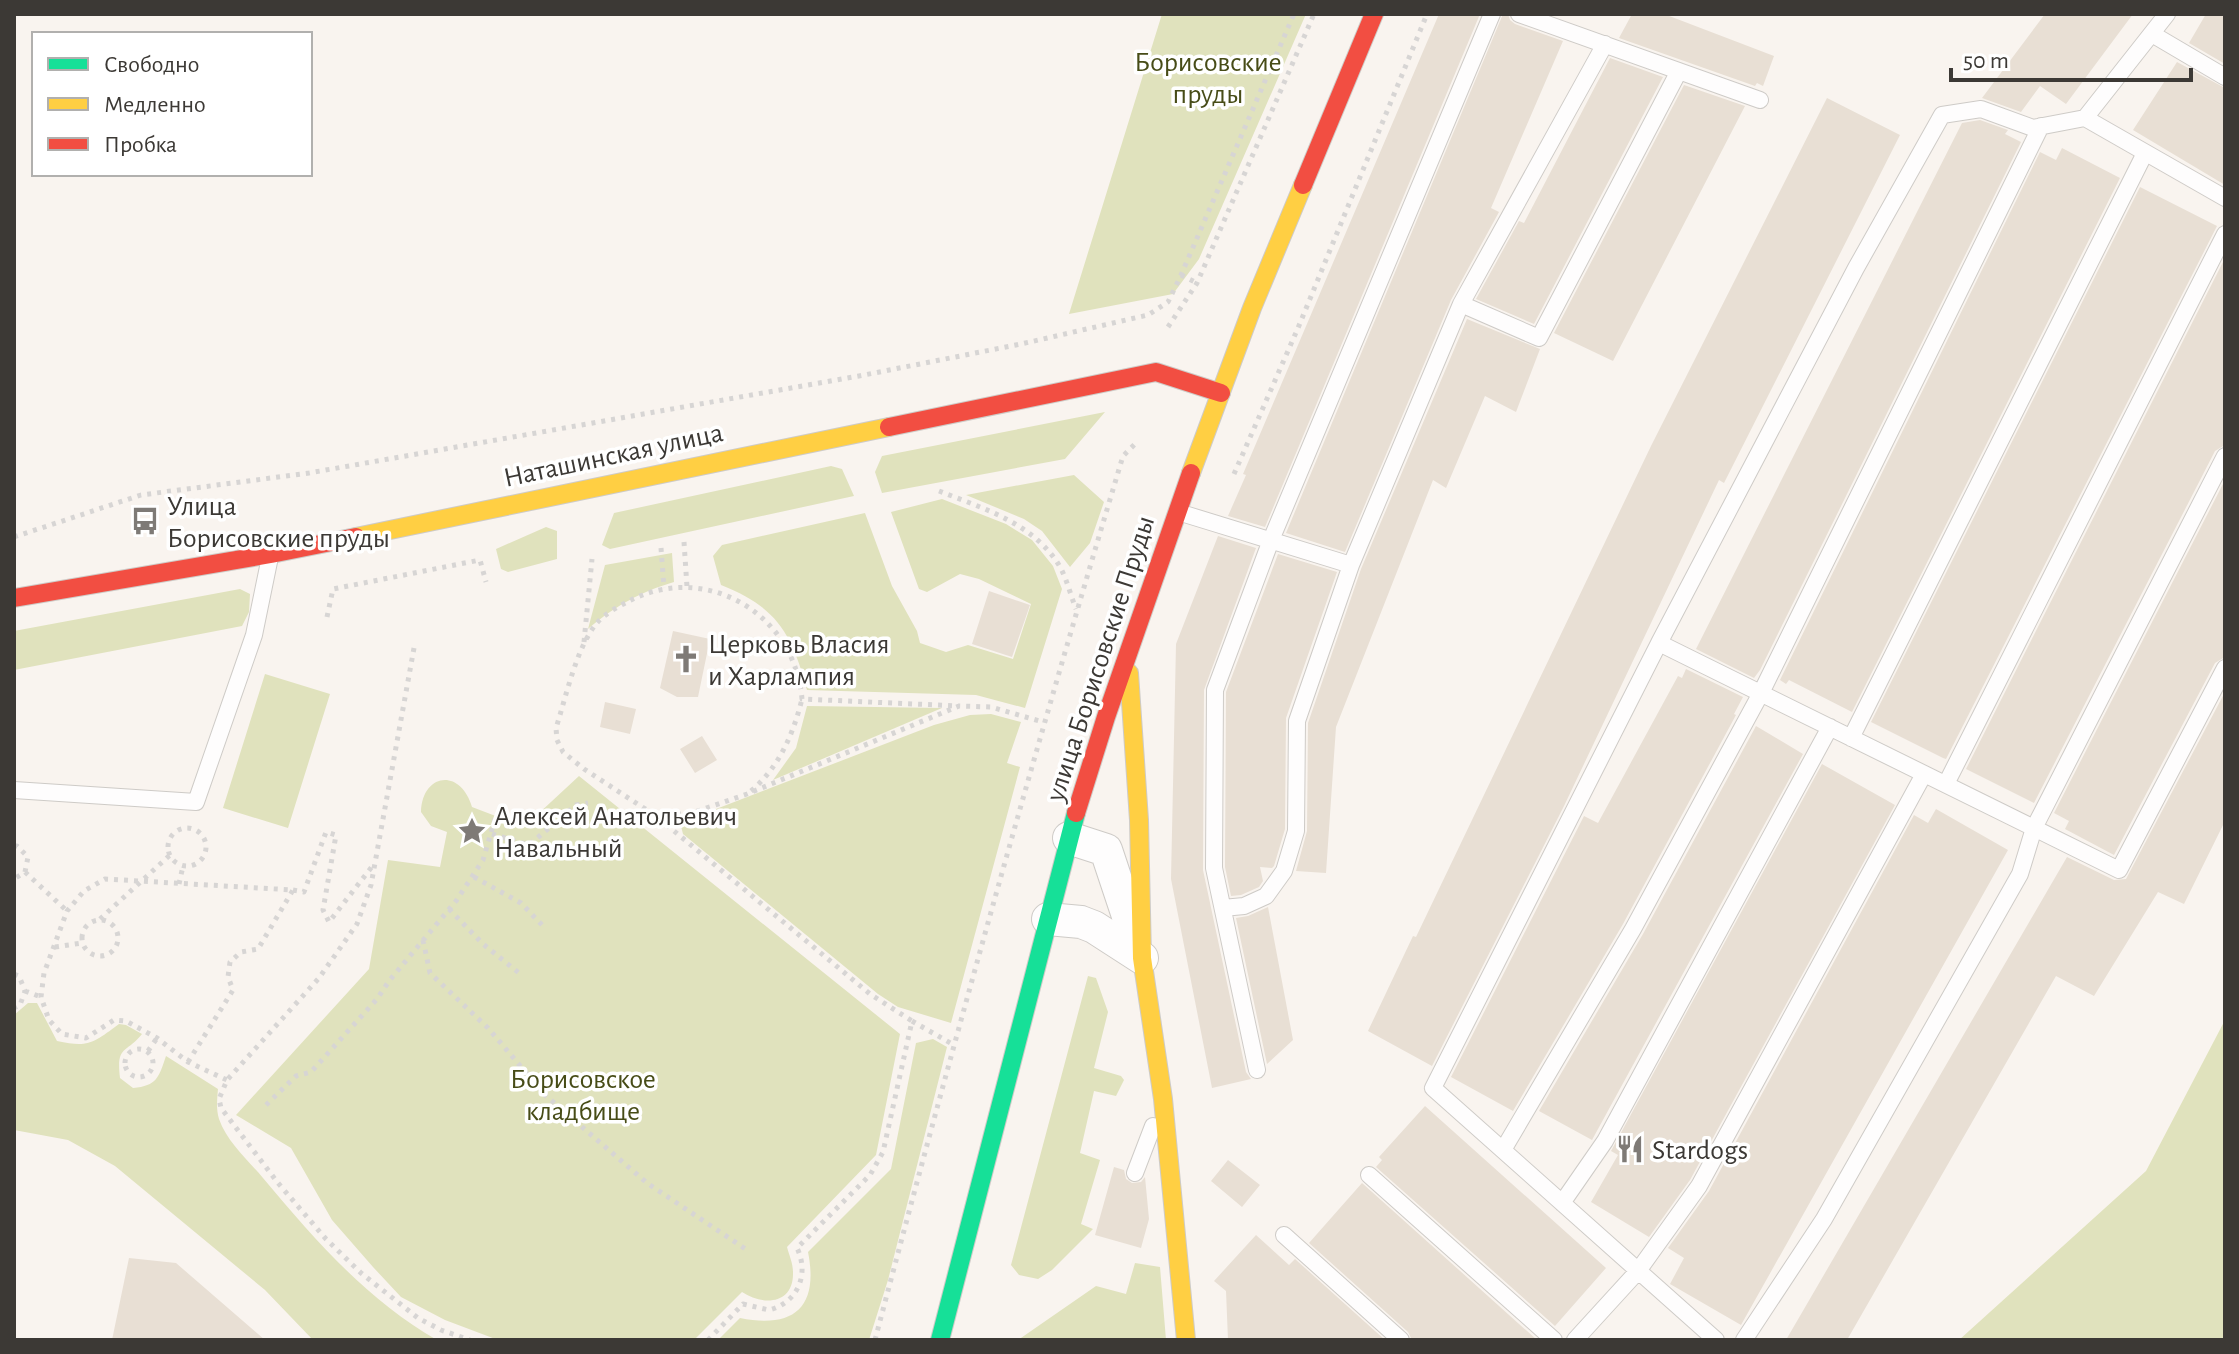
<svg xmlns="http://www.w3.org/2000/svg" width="2239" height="1354" viewBox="0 0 2239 1354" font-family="'Alegreya Sans',sans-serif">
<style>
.green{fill:#e0e2bd}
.building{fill:#e8dfd4}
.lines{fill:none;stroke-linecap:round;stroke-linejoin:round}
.lane-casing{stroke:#cecbc7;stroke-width:18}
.street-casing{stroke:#cecbc7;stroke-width:34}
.fast-casing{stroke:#cecbc7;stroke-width:20}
.slow-casing{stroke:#cecbc7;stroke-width:20}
.jam-casing{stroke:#cecbc7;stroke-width:20}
.path{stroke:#d7d5d4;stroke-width:5;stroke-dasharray:4 6;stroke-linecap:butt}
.lane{stroke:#fefdfd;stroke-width:16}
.street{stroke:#fefdfd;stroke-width:32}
.fast{stroke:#16e098;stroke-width:18}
.slow{stroke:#ffcf43;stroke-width:18}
.jam{stroke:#f24e42;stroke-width:18}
.labels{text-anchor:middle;stroke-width:7;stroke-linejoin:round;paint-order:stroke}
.park-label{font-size:28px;fill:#474c17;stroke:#fff}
.street-label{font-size:28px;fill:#3c3935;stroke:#fff}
.poi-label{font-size:28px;fill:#3c3935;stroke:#fff;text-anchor:start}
</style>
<rect width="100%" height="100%" fill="#f9f4ef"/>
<!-- green -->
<path class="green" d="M1162,14H1306L1199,259L1173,294L1069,314Z
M1105,412L1065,459L882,493L875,472L882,456Z
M831,466L842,469L854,496L610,549L602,545L614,513Z
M1074,475L1104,502L1090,543L1070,567L1042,531L1024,519L966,495Z
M942,499L1006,524L1032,540L1053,566L1062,589L1025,708L976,695L807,690C792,634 777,607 721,585L713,556L722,545L865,513L892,586L917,631L920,643L946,652L968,645L1013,659L1031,604L979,579L960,574L927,592L919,589L891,512Z
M546,527L557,531V559L508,572L501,569L496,549Z
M672,553L674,582C640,592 615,606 588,629L605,565Z
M240,589L250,594L249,612L242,626L14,670V631Z
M265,674L330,694L288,828L223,808Z
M807,706L942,708L773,780L796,748Z
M991,714L1021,722L1007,763L1020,767L951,1023L898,1007L878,994L683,834L681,826L685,821L934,725L970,715Z
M579,776L900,1034L876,1155L787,1247C789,1255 793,1263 793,1272C794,1305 763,1306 742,1292L694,1340H498L445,1320L401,1297L373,1267L332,1220L291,1148L236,1115L369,969L388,860L440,867L447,832L431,826L421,812C422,774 460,767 472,807L524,827Z
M1088,976L1096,978L1108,1012L1094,1068L1121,1076L1124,1080L1116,1096L1094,1091L1080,1153L1100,1160L1081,1224L1093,1229L1052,1270L1038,1279L1019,1275L1011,1265Z
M28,1003H37L57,1041C89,1048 93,1043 119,1024L126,1025L142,1034C126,1054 116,1045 120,1078L133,1088C157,1086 159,1077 166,1056L218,1089C217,1099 216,1109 219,1119C227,1142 248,1160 263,1178C315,1240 366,1299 437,1340H313L265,1290L115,1166L68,1140L14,1130V1015Z
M2225,1020V1340H1959L2146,1171Z
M933,1039L947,1047L888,1280L869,1340H718L740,1318C794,1329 819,1307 808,1252L891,1169L916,1043Z
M1135,1263L1160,1267L1166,1340H1018L1096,1286L1126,1294Z"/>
<!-- building -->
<path class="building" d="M1439,14H1480L1265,527L1228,516L1246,475L1243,474Z
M1503,14H1508L1510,20L1515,24L1563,41L1491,208L1499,212L1451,300L1345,552L1286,533Z
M1632,14H1664L1774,56L1763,86L1757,83L1755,86L1619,38Z
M2045,14H2133L2066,104L2040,86L2021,112L1982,98Z
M2206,14H2225V64L2189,43Z
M1610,58L1663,77L1534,324L1476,299L1519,221L1524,223Z
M2177,62L2225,88V185L2133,130Z
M1684,85L1745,106L1613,361L1554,333Z
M1827,98L1900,135L1724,483L1719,480L1564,806L1432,1066L1368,1031L1413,936L1416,937L1651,446Z
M1980,120L2008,130L2005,134L2021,142L1760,670L1754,678L1696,649L1962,123Z
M2062,148L2120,178L1852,712L1789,680L1786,684L1780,680L2040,152L2056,160Z
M2140,187L2217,226L1946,759L1943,758L1871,722Z
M2225,258V445L2215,451L2034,803L1966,769Z
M1467,319L1540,349L1516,412L1485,396L1446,488L1433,480L1336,727L1326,873L1296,871L1307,831L1308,723L1361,569Z
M2225,480V657L2215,663L2114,855L2065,829L2069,821L2054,813Z
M1218,536L1256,548L1204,690L1203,870L1246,1072L1251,1079L1212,1088L1171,879L1176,644Z
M1278,554L1337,572L1286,718L1285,829L1274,866L1272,868L1260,867L1263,881L1259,887L1241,895L1231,896L1225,867L1226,692Z
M989,591L1030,605L1012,657L972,644Z
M673,631L710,639L698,697H677L660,688Z
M1686,669L1743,697L1734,714L1736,715L1623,924L1513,1111L1451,1077L1584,816L1598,823L1678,676L1682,678Z
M2225,692V821L2184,904L2158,892L2094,996L2056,976L1847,1340H1786L2067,857L2114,880L2126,879Z
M605,702L636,709L630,734L600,727Z
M1756,726L1803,754L1592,1140L1539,1111L1643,934Z
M702,736L717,760L695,773L680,749Z
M1822,764L1895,805L1690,1180L1649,1237L1591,1202L1618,1155L1611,1151Z
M1936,809L2008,850L1741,1325L1670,1284L1684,1258L1668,1248L1709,1191L1914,815L1928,823Z
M1268,907L1293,1040L1267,1064L1236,918L1248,916Z
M1425,1106L1606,1268L1555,1326L1376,1167L1382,1160L1379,1157Z
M1228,1160L1260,1185L1242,1207L1211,1181Z
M1114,1167L1124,1170L1126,1179L1132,1183L1141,1182L1145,1177L1149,1219L1141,1248L1095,1235Z
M1362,1183L1537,1340H1412L1408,1332L1309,1243Z
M1256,1235L1289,1265L1295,1259L1385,1340H1228L1226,1291L1214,1281Z
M129,1258L176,1263L265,1340H112Z"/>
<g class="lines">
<defs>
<path id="lane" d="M1519,14L1760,100
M2167,14L2085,118L2225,198
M2152,34L2225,77
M1461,304L1539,338L1679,71
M1178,512L1351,565
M1659,643L1856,268L1942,115L1981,109L2033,128L2085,118
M1851,738L2145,153
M1946,784L2225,234
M14,790L196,802L254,635L270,557
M1223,908L1244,906L1266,896L1284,871L1296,831L1297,721L1351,565L1461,304L1605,44
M1257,1070L1214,868L1215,690L1271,540L1492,14
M1503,1150L1633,929L1761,693L2041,126
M1135,1173L1153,1126
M1369,1175L1554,1340
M1562,1203L1605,1141L1830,727
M1284,1235L1401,1340
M1575,1340L1638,1271L1699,1186L1924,774
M1716,1340L1433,1088L1659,643L2119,870L2225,668
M1744,1340L1824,1219L2020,874L2034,828L2225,456"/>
<path id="street" d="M1069,838L1106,850L1132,928
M1048,919L1081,922L1094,927L1142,958"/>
<path id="fast" d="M940,1340L1076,813"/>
<path id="slow" d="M1191,473L1252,308L1303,185
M356,537L889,427
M1129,673L1139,820L1142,958L1163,1099L1186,1340"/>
<path id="jam" d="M1303,185L1374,14
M889,427L1156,372L1221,393
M14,598L271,554L356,537
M1076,813L1106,717L1191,473"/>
</defs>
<!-- lane casing -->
<use href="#lane" class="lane-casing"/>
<!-- street casing -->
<use href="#street" class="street-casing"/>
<!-- fast casing -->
<use href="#fast" class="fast-casing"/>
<!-- slow casing -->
<use href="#slow" class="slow-casing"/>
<!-- jam casing -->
<use href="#jam" class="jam-casing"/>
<!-- path -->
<path class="path" d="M1181,275L1197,283
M1168,327L1197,283L1314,14
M1234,474L1298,328L1427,14
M939,491C982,508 1030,522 1057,562C1066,575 1070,594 1076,609
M14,537L141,495L309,473L859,376L1021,344L1148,315L1168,302L1181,275L1294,14
M684,542L687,587
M661,548L664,588
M327,617L333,589L480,560L486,582
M584,642L592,559
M414,648L371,885L357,924L319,978L227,1080L219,1099L221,1108L278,1183L326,1239L361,1273L418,1318L441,1330L470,1340
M751,791C779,767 793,735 802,699
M657,816L692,813L747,794L959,706L991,707L1043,722
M168 847a19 19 0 1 1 38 0a19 19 0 1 1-38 0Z
M492,834L529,845L576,805L588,803
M14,846H17L28,857L25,872L14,879
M25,872L67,911
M474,877L521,903L544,927
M179,884L183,866
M293,890L304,892L326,832L336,835L323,910L329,922L374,864
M449,909L483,944L519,973
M100,919L170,855
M82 938a18 18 0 1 1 36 0a18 18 0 1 1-36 0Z
M423,940L430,973L488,1028L545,1095L647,1183L747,1250
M55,947L82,943
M14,974L19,976L25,991L20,1005L14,1008
M25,991L41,997
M912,1021L952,1044
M125 1063a14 14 0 1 1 28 0a14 14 0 1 1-28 0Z
M148,1051L157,1038
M188,1062L233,990L228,977L230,962L241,952L258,949L293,890L105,879L84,891L67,911L44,973L41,997L49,1020L62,1034L86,1038L114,1020L126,1021L157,1038L188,1062L227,1080
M266,1105L296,1076L311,1072L377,999L389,981L456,901L483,860L496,816
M708,1340L743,1304L769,1310C797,1303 810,1275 797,1248L870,1175L883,1152L912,1021L870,994L656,816L584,769L563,752L557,740L556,728C566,697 576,649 596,624C604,614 619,606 631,600C708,562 795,615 802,699L959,706
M875,1340C953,1044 1035,749 1123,456L1137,442"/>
<!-- lane -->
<use href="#lane" class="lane"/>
<!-- street -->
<use href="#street" class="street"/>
<!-- fast -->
<use href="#fast" class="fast"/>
<!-- slow -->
<use href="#slow" class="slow"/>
<!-- jam -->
<use href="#jam" class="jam"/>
</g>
<!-- icons -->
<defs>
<symbol id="bus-bare" viewBox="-9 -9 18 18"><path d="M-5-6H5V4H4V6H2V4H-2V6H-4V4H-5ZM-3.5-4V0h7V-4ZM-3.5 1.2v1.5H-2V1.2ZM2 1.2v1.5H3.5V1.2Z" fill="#7e7a76" stroke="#fff" stroke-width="2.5" paint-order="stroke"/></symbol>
<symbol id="church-bare" viewBox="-9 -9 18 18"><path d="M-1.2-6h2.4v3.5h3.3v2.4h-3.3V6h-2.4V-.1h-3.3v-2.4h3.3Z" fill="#7e7a76" stroke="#fff" stroke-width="2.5" paint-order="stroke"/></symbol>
<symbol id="sight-bare" viewBox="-9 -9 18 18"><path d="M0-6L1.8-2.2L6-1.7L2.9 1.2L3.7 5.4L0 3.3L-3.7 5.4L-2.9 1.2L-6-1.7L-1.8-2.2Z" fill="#7e7a76" stroke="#fff" stroke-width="2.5" paint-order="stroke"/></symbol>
<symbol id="restaurant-bare" viewBox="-9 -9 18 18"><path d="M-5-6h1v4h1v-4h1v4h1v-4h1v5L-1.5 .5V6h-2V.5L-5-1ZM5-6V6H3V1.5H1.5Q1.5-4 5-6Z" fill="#7e7a76" stroke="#fff" stroke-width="2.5" paint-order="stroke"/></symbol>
</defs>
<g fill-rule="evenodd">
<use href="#bus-bare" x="125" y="501" width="40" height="40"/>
<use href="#church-bare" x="666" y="639" width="40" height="40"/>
<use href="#sight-bare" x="452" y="811" width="40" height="40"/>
<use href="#restaurant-bare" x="1610" y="1129" width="40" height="40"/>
</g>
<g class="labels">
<!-- park labels -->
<g class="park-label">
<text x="1208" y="71">Борисовские<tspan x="1208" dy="32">пруды</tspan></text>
<text x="583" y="1088">Борисовское<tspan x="583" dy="32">кладбище</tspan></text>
</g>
<!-- street labels -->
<g class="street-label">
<text transform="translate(613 454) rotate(-12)" y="10">Наташинская улица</text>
<text transform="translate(1099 658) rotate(-72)" y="10">улица Борисовские Пруды</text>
</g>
<!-- poi labels -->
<g class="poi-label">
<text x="167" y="515">Улица<tspan x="167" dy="32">Борисовские пруды</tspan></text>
<text x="708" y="653">Церковь Власия<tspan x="708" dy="32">и Харлампия</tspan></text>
<text x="494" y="825">Алексей Анатольевич<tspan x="494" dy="32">Навальный</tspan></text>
<text x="1652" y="1159">Stardogs</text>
</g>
</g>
<!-- border -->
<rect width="2239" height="1354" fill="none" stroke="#3c3935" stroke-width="32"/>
<!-- legend -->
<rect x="32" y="32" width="280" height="144" fill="#ffffff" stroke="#b1b0ae" stroke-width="2"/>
<rect x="48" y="58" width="40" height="12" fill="#16e098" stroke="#b1b0ae" stroke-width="2"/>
<text x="104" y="72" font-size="24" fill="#3c3935">Свободно</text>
<rect x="48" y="98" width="40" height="12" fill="#ffcf43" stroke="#b1b0ae" stroke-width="2"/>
<text x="104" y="112" font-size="24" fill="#3c3935">Медленно</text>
<rect x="48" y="138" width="40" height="12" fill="#f24e42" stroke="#b1b0ae" stroke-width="2"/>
<text x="104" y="152" font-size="24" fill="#3c3935">Пробка</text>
<!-- scale -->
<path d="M1951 68v12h240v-12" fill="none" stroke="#3c3935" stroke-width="4"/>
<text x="1963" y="68" font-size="24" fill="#3c3935" stroke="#ffffff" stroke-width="6" paint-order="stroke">50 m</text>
</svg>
